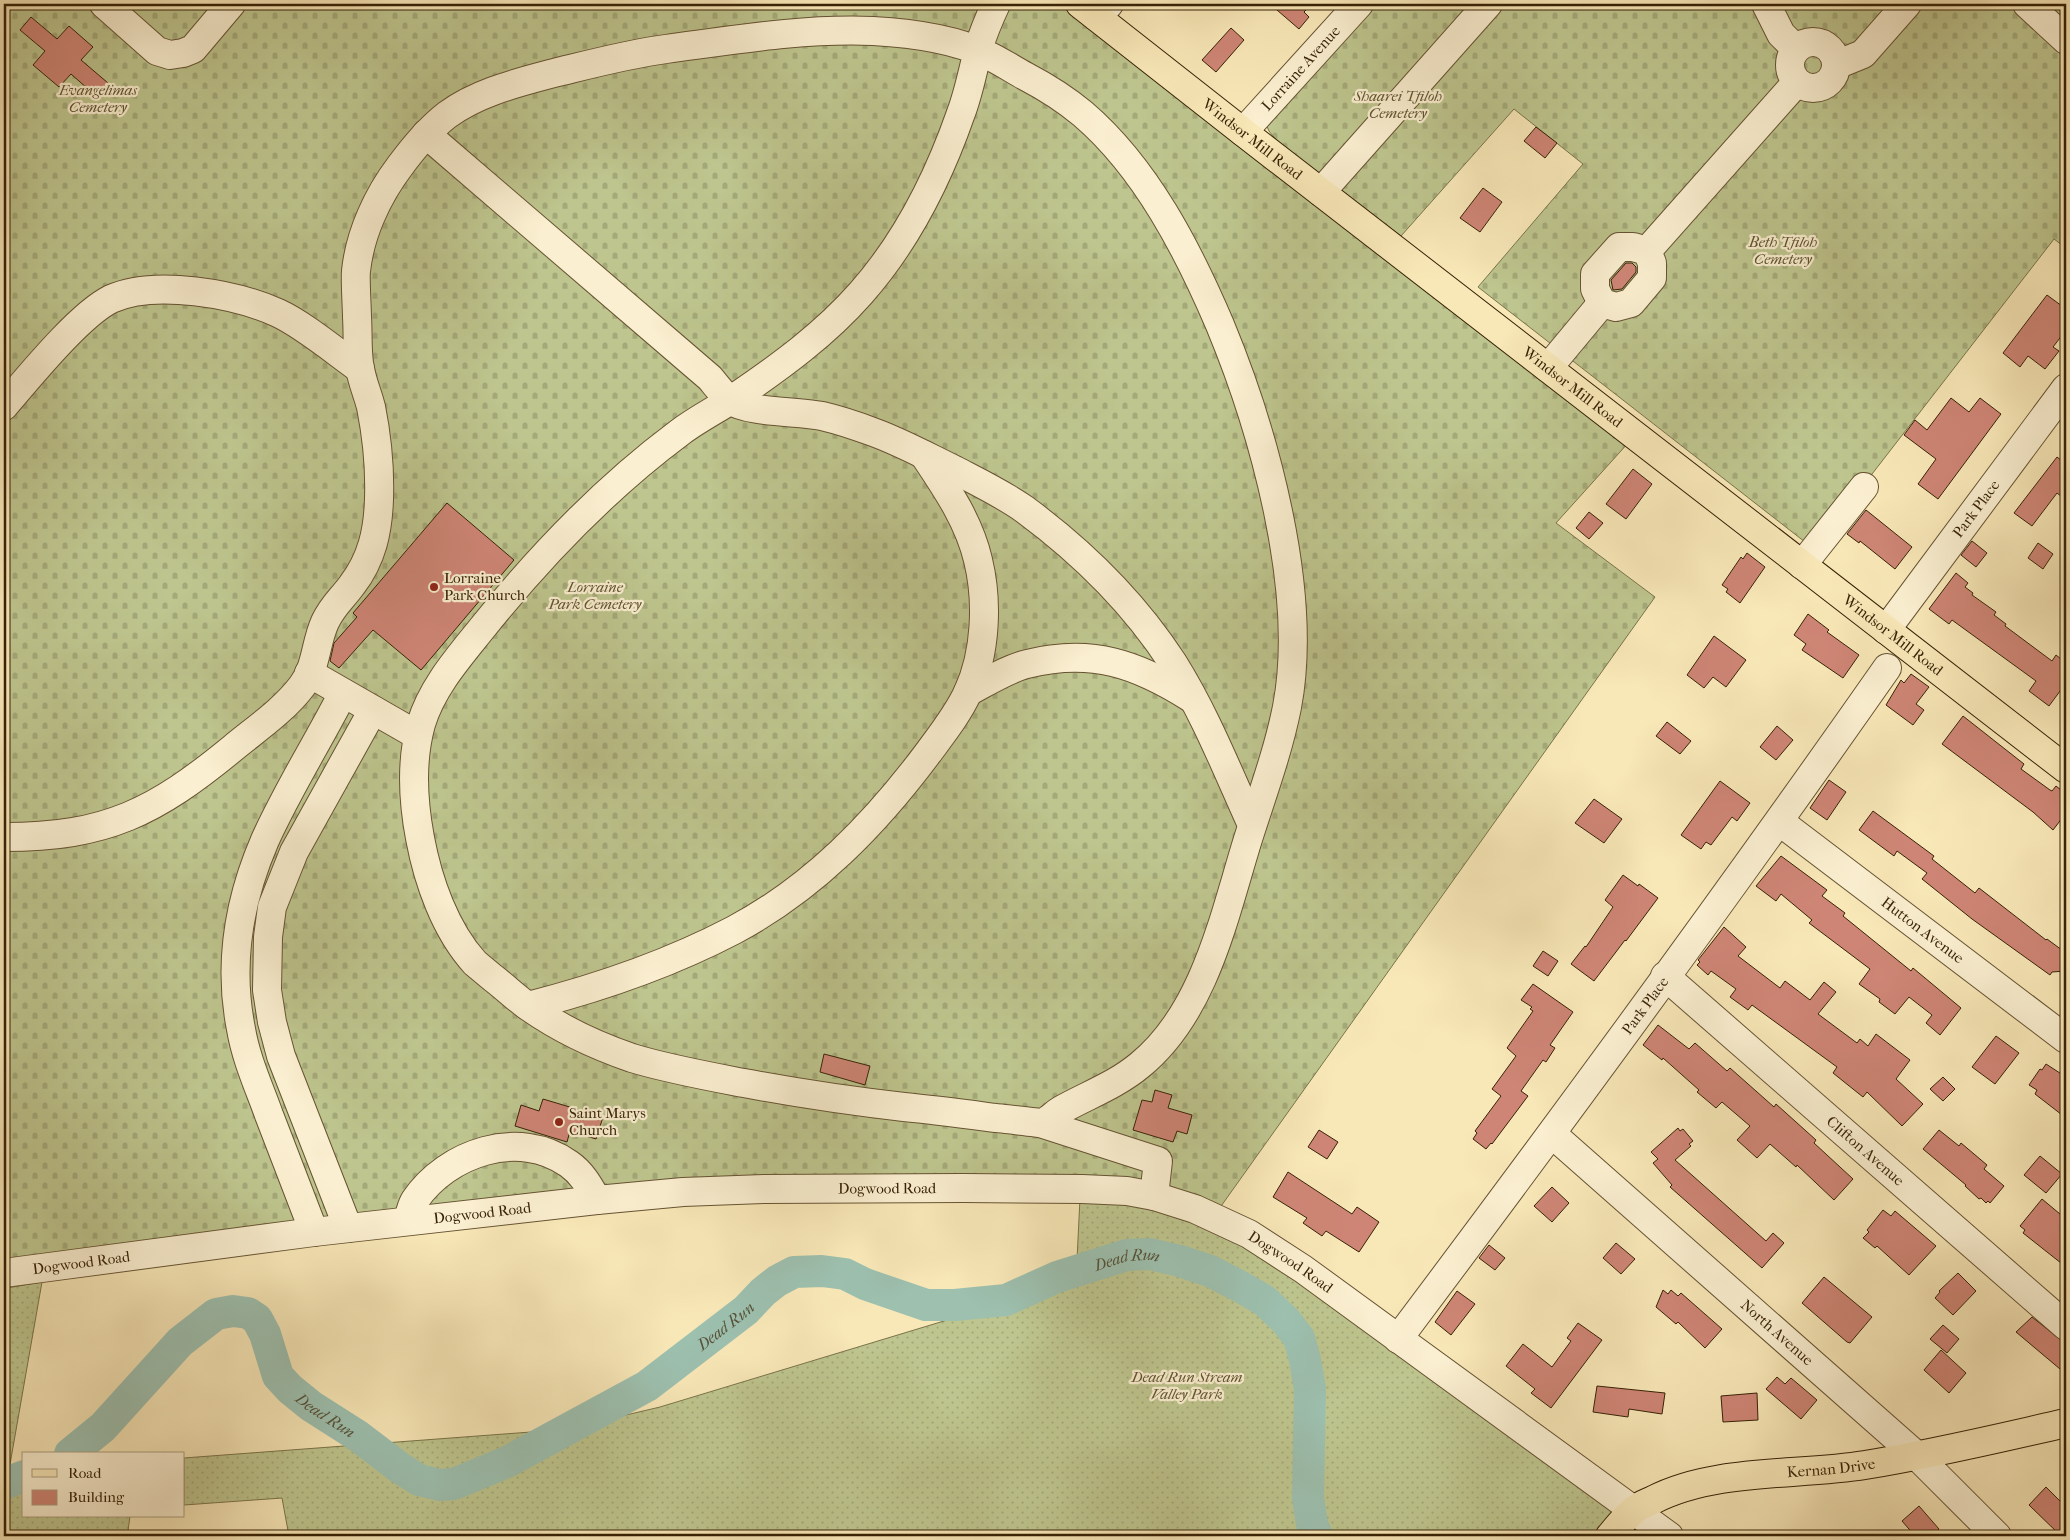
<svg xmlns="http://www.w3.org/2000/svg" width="2070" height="1540" viewBox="0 0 2070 1540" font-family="'IM FELL French Canon',serif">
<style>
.grass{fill:url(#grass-dots);stroke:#7a744a}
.cemetery{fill:url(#cemetery-stones);stroke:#7a744a}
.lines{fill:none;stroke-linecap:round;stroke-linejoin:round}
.river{stroke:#9dc0af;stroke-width:32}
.building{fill:#ce8575;stroke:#372206}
.minor-casing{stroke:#675332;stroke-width:30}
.major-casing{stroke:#372206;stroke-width:30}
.minor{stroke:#faefd0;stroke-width:28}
.major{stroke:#f8e7b7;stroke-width:28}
.poi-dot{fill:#8f2418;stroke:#faefd0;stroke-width:2}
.labels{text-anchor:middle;stroke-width:4.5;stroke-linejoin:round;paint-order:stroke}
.street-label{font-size:15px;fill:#372206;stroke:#faefd0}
.park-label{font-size:15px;font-style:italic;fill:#60532f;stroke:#faefd0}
.poi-label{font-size:15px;fill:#372206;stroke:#faefd0;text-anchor:start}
.water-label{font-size:16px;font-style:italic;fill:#565139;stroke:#faefd0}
</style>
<defs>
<pattern id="grass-dots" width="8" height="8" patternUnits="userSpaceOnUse" patternTransform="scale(1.25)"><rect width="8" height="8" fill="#bec58e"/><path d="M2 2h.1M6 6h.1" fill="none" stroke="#a4a979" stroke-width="1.8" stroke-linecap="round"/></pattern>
<pattern id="cemetery-stones" width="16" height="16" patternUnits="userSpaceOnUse" patternTransform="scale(1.25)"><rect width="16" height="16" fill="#bec58e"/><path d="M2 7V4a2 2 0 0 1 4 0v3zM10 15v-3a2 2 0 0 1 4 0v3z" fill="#a4a979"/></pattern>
</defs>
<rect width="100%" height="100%" fill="#f8e7b7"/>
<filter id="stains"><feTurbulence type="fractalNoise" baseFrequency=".004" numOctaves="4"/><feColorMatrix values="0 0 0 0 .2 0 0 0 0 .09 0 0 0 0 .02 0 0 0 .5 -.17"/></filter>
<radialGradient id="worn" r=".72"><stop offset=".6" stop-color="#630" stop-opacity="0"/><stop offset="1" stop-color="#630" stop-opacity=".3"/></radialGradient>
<!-- grass -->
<path class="grass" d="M1080,1198L1167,1207L1255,1250L1653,1536H289L282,1498L184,1505V1458L531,1432L588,1424L660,1407L1076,1281Z
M42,1282L6,1487L24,1483V1516H130L128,1531L45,1536H4V1291H7V1288Z"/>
<!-- cemetery -->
<path class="cemetery" d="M4,4H1064L1629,442L1556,523L1655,597L1219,1209L763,1179L4,1262Z
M1368,4H2066V248L2054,239L1814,549L1478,287L1583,164L1514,109L1401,236L1277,141L1269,131L1264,120Z"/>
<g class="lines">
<!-- river -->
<g class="river">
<path id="s1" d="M70,1454L103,1427L180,1342L216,1314L233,1311L248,1313L257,1319L265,1334L278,1376L290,1389L311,1406L358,1436L400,1468L419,1480L440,1485L454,1484L507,1462L647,1386L746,1310L763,1292L777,1281L794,1272L822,1271L845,1274L865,1284L926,1305H955L1006,1300L1057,1277L1095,1265L1127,1255L1150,1254L1180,1261L1210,1271L1241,1287L1265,1301L1286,1321L1299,1338L1305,1360L1310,1389L1308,1498L1312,1524L1317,1536"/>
<path d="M4,1484L24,1476"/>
</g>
</g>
<!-- building -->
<path class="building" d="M1270,4H1312L1304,12L1309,17L1299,29Z
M31,17L57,39L69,26L93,47L81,60L108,83L96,96L71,74L59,87L33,65L45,51L20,30Z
M1231,28L1244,40L1216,72L1202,60Z
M1536,127L1557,143L1545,158L1524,141Z
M1483,188L1502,202L1480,232L1460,218Z
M1626,263H1632L1636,267V272L1622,289L1613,290L1611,280Z
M2047,295L2066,309V330L2053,347L2059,351L2045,369L2028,356L2020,367L2003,353Z
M1951,398L1969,412L1980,398L2001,414L1938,499L1918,484L1936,459L1904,435L1915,420L1927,430Z
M2057,457L2066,464V500L2057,493L2032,526L2014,513Z
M1633,469L1652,484L1626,519L1606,504Z
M447,503L514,560L421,670L373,630L339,668L330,661L334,643L357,617L353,613Z
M1866,510L1912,547L1895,569L1860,541L1859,543L1847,534Z
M1589,512L1603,523L1589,539L1576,528Z
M1972,541L1987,553L1976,567L1961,555Z
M2038,543L2053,554L2043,569L2028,558Z
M1747,553L1765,567L1740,603L1726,592L1728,589L1722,585L1741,557L1743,559Z
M1956,573L1968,583L1965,587L1973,593L1972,595L1996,612L1994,615L2006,624L2005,626L2052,661L2056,655L2066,663V683L2049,706L2029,691L2036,681L1952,620L1949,624L1929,609Z
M1808,614L1829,630L1827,632L1859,655L1843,678L1802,650L1806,644L1794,635Z
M1714,636L1746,660L1726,687L1713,677L1704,688L1687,675Z
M1911,674L1929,687L1916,704L1924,710L1913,725L1886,705L1901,680L1904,683Z
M1963,716L2024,764L2021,769L2050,790L2052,791L2056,786L2066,794V813L2053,830L2033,812L1942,744Z
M1667,722L1691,741L1680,754L1656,736Z
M1777,726L1793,740L1776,760L1760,747Z
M1829,780L1846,792L1827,820L1810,808Z
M1720,781L1750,803L1737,821L1732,817L1711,845L1706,842L1701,849L1681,835Z
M1594,799L1622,819L1604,843L1575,823Z
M1873,811L1934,856L1932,859L1975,893L1979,888L2046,940L2047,939L2066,953V971L2052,972L2050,975L1972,919L1922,879L1927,873L1897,851L1894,856L1859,830Z
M1781,856L1827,890L1822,896L1845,913L1843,916L1911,971L1913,968L1961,1008L1940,1035L1926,1023L1932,1015L1909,997L1895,1014L1879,1002L1880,999L1859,984L1870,969L1809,923L1812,920L1781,894L1776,901L1756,886Z
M1623,875L1638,886L1639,884L1658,898L1626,941L1625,940L1594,981L1571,964L1585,946L1586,947L1613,907L1605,900Z
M1724,927L1746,947L1738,956L1780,988L1785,981L1810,1000L1824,982L1836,992L1818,1014L1857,1043L1860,1039L1868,1046L1876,1034L1910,1060L1896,1079L1923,1104L1902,1126L1867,1092L1863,1097L1833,1073L1837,1067L1752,1005L1748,1010L1730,997L1736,989L1711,971L1708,975L1697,965L1700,962L1698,960Z
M1543,951L1558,961L1548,976L1533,966Z
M1533,984L1573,1012L1550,1045L1555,1048L1546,1062L1543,1060L1521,1091L1528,1096L1492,1144L1491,1143L1486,1149L1473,1139L1477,1133L1475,1131L1501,1096L1492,1089L1516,1056L1507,1048L1533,1011L1530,1009L1532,1007L1521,1000Z
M1658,1025L1689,1049L1695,1043L1727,1071L1730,1068L1774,1107L1776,1104L1816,1140L1814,1143L1853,1179L1834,1200L1797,1165L1796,1167L1770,1144L1757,1158L1737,1140L1750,1126L1722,1102L1716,1108L1697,1092L1699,1090L1663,1058L1662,1060L1643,1045Z
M1996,1036L2019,1053L1995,1084L1972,1067Z
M824,1054L870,1066L865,1085L820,1072Z
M2046,1064L2066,1077V1118L2035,1094L2037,1090L2029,1085L2040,1069L2042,1070Z
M1943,1077L1955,1089L1943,1101L1930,1089Z
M1155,1090L1172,1095L1168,1108L1192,1115L1187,1134L1177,1131L1173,1142L1133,1130L1142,1100L1152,1102Z
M543,1099L603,1117L596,1139L570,1131L567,1142L515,1126L521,1105L539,1111Z
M1678,1128L1680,1131L1683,1129L1693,1141L1689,1144L1691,1146L1675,1160L1766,1241L1773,1233L1784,1243L1762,1268L1670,1187L1672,1185L1653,1163L1658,1159L1651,1152Z
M1319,1130L1338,1142L1327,1159L1308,1147Z
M1939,1130L1959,1146L1961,1143L1987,1165L1984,1169L2004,1186L1990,1203L1988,1201L1986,1203L1981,1198L1979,1199L1965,1186L1966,1185L1923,1149Z
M2040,1156L2062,1174L2046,1193L2024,1175Z
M1288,1172L1352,1214L1357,1207L1379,1222L1359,1252L1326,1231L1322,1236L1303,1223L1307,1218L1273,1197Z
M1552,1187L1569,1203L1552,1222L1534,1206Z
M2042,1199L2066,1219V1267L2023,1233L2025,1230L2020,1226Z
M1883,1210L1891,1216L1895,1211L1936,1246L1909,1275L1877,1246L1875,1248L1863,1238L1869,1232L1867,1230Z
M1616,1243L1635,1259L1621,1274L1603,1258Z
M1489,1245L1505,1258L1495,1270L1479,1258Z
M1958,1273L1976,1291L1953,1315L1935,1298L1940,1292L1939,1291Z
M1824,1277L1872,1317L1850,1343L1847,1342L1802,1303Z
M1663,1290L1668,1294L1671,1290L1678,1296L1681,1293L1722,1329L1705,1348L1678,1322L1676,1324L1656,1307Z
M1457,1291L1475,1304L1451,1335L1435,1322Z
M2032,1317L2066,1344V1362L2060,1369L2016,1332Z
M1578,1323L1602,1340L1551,1408L1531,1393L1535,1389L1506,1366L1523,1344L1552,1367L1571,1341L1567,1338Z
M1943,1325L1959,1339L1947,1353L1930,1339Z
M1941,1350L1966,1373L1949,1393L1924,1370Z
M1777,1377L1785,1384L1791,1378L1817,1400L1801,1419L1766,1389Z
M1597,1386L1665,1393L1662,1414L1629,1409L1628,1417L1593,1412Z
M1757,1393L1758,1420L1723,1422L1721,1396Z
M2046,1487L2066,1507V1536H2061L2029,1505Z
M1919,1506L1939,1529L1930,1536H1915L1902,1521Z"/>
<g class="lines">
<defs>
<g id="minor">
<path d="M104,4L157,51L170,55L183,53L193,49L231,4"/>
<path d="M1766,4L1781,34L1796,49"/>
<path d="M2027,4L2066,40"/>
<path d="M1097,17L1109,4"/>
<circle cx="1813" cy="65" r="23"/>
<path d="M1836,65L1863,54L1907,4"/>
<path id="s2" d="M1243,132L1359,4"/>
<path d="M426,134L710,378C716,385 723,395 730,400C748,413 799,411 822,416C839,420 857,426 873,432C901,442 928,457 955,470C978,482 1003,494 1024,509C1081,551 1134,603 1173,663C1205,714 1227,770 1252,825"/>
<path d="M1321,192L1488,4"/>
<path d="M1619,247H1633L1647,251L1652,263V278L1631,303L1616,307L1602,303L1595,289V274Z"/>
<path d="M1647,251L1797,82"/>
<path d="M1548,368L1602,303"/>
<path d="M4,406C29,377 79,315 111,299C155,279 236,294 278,313C304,325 336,352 360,369"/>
<path d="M1802,565L1864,487"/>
<path id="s3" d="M1886,630L2066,388"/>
<path d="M309,673L417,735"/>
<path d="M968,692C987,682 1007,669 1027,664C1092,648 1137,664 1191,698"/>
<path id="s4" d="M1780,822L2066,1039"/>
<path d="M4,837C107,837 155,812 233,748C256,729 284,710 302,686C317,666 315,644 325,622C333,605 341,600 352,585C372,559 378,531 379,499C380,469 377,437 371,407C366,388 362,383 359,363C357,348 358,332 357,317C357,309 355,279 356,271C360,233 378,195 400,166C414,147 429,129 447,115C478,92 517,83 554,73C591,64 628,54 666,49C734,40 804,28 873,31C909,33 952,38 985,54C999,60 1012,69 1025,76C1046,87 1065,99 1083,114C1146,168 1188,250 1220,325C1264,431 1309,592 1287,707C1278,752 1262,795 1248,839C1224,916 1205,1012 1140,1065C1116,1085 1088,1095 1061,1110C1054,1114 1049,1121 1041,1123C1039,1123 998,1118 996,1118C965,1114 935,1110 904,1107C851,1101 797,1093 744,1083C707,1076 668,1069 632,1058C597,1046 559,1028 529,1007C516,998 505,987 493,978C487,973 481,968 475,963C445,930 428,881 420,838C413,801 411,760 421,724C432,687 459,657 483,627C540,556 604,489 679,433C697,419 718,409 737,396C781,366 825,334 861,293C907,241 938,179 961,113C969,92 973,69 979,47C984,30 989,19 996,4"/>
<path id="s5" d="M1665,976L2066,1326"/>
<path d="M528,1006C599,988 669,964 734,930C813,888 875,824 928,753C942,734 958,714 968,692C986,653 988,601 978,560C969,521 946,488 924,455"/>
<path d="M1040,1123L1158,1161L1154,1196"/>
<path id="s6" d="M1552,1134L1917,1456L1997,1536"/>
<path d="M407,1221C410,1215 411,1206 415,1200C447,1153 519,1128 569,1164C582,1173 589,1186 597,1200"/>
<path d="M348,1228L281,1056L272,1022L267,990L268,937L272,907L294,852L373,710"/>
<path d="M314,1232C299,1193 284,1154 269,1115C259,1087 246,1059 241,1029C228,964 239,900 265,840C288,789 318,742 343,693"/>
<path id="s7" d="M4,1273L314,1232L597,1200L683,1192L764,1189L963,1188L1082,1189L1127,1191L1154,1196L1195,1209L1249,1234L1303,1269L1669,1536"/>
<path id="s8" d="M1398,1339C1564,1118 1728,895 1887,668"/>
</g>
<g id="major">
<path id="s9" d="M1080,4L1243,132L2066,769"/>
<path id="s10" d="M1610,1536C1617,1528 1624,1518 1633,1511C1638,1506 1646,1503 1653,1500C1715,1468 1797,1476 1865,1465C1933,1454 1999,1438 2066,1423"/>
</g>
</defs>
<!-- minor casing -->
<use href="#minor" class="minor-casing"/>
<!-- major casing -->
<use href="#major" class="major-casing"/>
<!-- minor -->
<use href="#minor" class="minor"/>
<!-- major -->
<use href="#major" class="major"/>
</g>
<!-- markers -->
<g class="poi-dot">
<circle cx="434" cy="587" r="5"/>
<circle cx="559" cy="1122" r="5"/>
</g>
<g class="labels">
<!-- street labels -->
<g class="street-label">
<text dy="5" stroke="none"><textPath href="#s2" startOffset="86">Lorraine Avenue</textPath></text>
<text dy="5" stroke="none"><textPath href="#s9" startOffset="219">Windsor Mill Road</textPath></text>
<text dy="5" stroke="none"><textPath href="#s9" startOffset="624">Windsor Mill Road</textPath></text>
<text dy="5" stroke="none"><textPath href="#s3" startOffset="151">Park Place</textPath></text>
<text dy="5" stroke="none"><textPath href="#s9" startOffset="1029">Windsor Mill Road</textPath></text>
<text dy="5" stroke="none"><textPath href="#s4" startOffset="179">Hutton Avenue</textPath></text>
<text dy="5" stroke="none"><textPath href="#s8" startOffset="415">Park Place</textPath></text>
<text dy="5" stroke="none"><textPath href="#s5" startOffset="266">Clifton Avenue</textPath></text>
<text dy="5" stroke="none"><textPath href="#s7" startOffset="888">Dogwood Road</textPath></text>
<text dy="5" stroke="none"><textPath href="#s7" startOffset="482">Dogwood Road</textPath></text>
<text dy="5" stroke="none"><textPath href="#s7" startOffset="78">Dogwood Road</textPath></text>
<text dy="5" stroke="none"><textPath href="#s7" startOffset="1308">Dogwood Road</textPath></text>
<text dy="5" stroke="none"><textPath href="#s6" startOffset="300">North Avenue</textPath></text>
<text dy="5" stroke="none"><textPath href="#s10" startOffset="239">Kernan Drive</textPath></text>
</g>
<!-- park labels -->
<g class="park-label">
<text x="98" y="95">Evangelimas<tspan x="98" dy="17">Cemetery</tspan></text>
<text x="1398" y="101">Shaarei Tfiloh<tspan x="1398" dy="17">Cemetery</tspan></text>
<text x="1783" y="247">Beth Tfiloh<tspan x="1783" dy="17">Cemetery</tspan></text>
<text x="595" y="592">Lorraine<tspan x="595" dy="17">Park Cemetery</tspan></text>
<text x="1187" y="1382">Dead Run Stream<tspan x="1187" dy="17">Valley Park</tspan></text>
</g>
<!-- poi labels -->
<g class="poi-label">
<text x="444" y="583">Lorraine<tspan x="444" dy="17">Park Church</tspan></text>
<text x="569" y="1118">Saint Marys<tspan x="569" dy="17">Church</tspan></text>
</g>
<!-- water labels -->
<g class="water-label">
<text dy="6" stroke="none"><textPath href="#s1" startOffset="1269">Dead Run</textPath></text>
<text dy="6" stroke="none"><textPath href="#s1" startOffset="834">Dead Run</textPath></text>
<text dy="6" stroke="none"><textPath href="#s1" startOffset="369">Dead Run</textPath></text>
</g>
</g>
<!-- margin -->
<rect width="2070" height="1540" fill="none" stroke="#f8e7b7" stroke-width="20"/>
<rect x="5" y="5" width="2060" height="1530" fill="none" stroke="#372206" stroke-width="2.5"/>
<rect x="10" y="10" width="2050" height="1520" fill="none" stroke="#372206"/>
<!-- legend -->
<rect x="22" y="1452" width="162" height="65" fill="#faefd0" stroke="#ac9d7f"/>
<rect x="32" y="1469" width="25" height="8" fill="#f8e7b7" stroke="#ac9d7f"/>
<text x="68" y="1478" font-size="15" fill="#372206">Road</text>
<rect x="32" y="1490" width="25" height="15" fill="#ce8575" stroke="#ac9d7f"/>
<text x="68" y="1502" font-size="15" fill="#372206">Building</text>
<rect width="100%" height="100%" filter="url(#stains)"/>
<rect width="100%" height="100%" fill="url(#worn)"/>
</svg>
